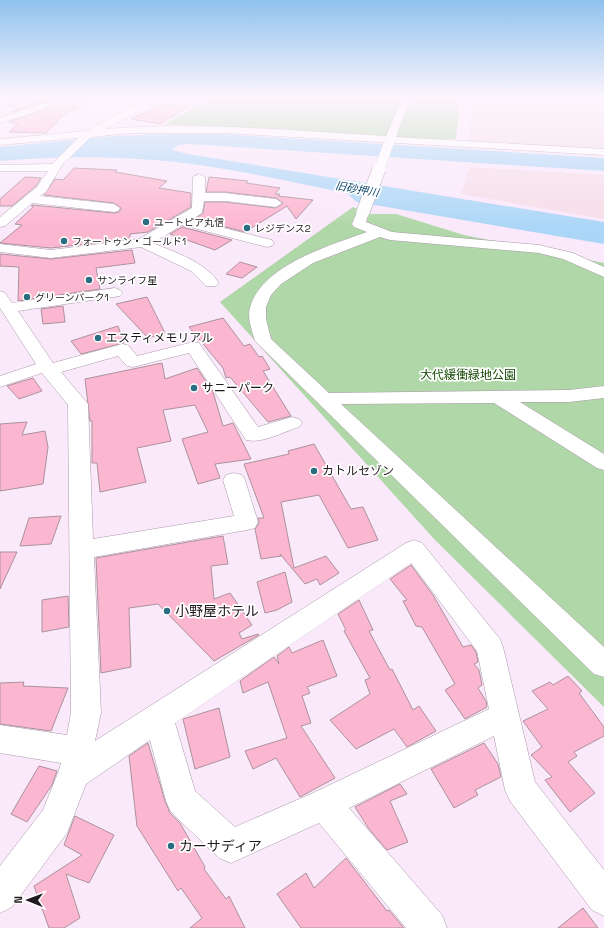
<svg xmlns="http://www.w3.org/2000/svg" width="604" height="928" viewBox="0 0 604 928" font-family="'Space Grotesk','Noto Sans JP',sans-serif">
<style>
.industrial{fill:#f5dde8}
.green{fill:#b0d7a7}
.water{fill:#acd6f7}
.building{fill:#fcb7d0;stroke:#ab929b}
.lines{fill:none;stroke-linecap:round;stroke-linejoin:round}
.minor-casing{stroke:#aa98aa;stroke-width:1}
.minor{fill:#fff;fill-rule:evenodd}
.minor-bridge-far1-casing{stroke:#aa98aa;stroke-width:10;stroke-linecap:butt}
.minor-bridge-casing{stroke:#aa98aa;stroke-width:14;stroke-linecap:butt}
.minor-bridge-far1{stroke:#fff;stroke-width:10}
.minor-bridge{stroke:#fff;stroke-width:13}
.poi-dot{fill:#2b6d80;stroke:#fff;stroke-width:1.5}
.labels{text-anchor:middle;stroke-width:3.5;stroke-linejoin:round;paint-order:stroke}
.far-poi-label{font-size:10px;fill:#1f191f;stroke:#fff;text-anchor:start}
.far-water-label{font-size:11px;font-style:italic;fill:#10486c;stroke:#fff}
.poi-label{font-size:12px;fill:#1f191f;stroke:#fff;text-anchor:start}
.park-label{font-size:12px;fill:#114601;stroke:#fff}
.near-poi-label{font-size:14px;fill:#1f191f;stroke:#fff;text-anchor:start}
</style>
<rect width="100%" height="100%" fill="#fae8fb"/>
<!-- industrial -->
<path class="industrial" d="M472,97H604V150L469,143Z
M470,167L604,175V219L461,194Z"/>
<!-- green -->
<path class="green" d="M214,97H460L456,139H403L165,124Z
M353,207L371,214H396L464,235L604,263V707L435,540L220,302Z"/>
<!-- water -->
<path class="water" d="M170,134H222L604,158V171L189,144L179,145L172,150L188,154L604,222V244L357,202L346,193C297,183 248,172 200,165C136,156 63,155 0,161V147L113,136Z"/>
<!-- building -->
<path class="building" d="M5,97H69L92,100L62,116L46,133L9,132L18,124L9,122L47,109L48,104L44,102L12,112L20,108L4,105Z
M162,104L188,107L160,124L131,119Z
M74,168L117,170L115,172L167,181L159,188L191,193V207L148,232L130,234V239L51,248L0,243L22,225L15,224L34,206H31L32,205L114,213L119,212L121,208L114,203L44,195L55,179L63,180Z
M25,177L41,178L36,186L12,206H0V199Z
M209,177L248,181L246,183L280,188L275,194H280L278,196L313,200L296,219L287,206L245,232L195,219L203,213L205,202H225L276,208L283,203L276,198L225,192H206Z
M182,227L232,240L215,250L170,234Z
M132,250L135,263L96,268L100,289L18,301L19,267L0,266V254L51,259Z
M240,262L257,267L242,278L226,274Z
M147,297L165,333L148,338L116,304Z
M63,306L65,322L43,324L41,309Z
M223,318L244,346L250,344L259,357L262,356L270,369L263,371L291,416L268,422L230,377L226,378L223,368L189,327Z
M118,326L124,343L81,354L71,341Z
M162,363L165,379L197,368L213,392L223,426L233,423L251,459L215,464L220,478L198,484L182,439L208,432L195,405L163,410L171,441L137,448L146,482L100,492L97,463H92V421H90L85,379Z
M33,378L42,391L19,399L7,386Z
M27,422L22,435L45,431L48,447L43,484L0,491V424Z
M314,444L351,509L363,507L378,540L348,548L319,495L281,502L294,568L326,556L339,573L320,585L317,579L305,584L280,554L281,556L261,559L255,529L259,523L258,518H264L244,464L289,454L288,451Z
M61,516L51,544L20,546L29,518Z
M223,536L228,564L211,566L214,599L230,593L252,625L239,633L242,639L258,634L259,635L214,661L158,604L129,608L131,667L101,673L96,558Z
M0,552H17L0,589Z
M411,565L433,595L463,647L471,645L476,652L478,662L474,664L479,670L482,685L478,688L486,701L487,707L465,719L445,690L455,684L422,627L416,626L403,601L407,600L390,579Z
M285,572L292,602L277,610L265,613L257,582Z
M68,596L69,627L42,632V600Z
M359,600L373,630L369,631L390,670L392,669L413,710L419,706L436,731L407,747L394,729L356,749L330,720L370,694L365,680L370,678L344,631L346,630L338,614Z
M323,640L337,676L307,687L310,693L302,696L311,723L301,726L335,778L300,797L276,758L253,769L245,751L287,738L268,682L243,693L240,681L274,657L279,664L277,656L289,647L292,653Z
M568,676L582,691L579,693L604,727V736L574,752L577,756L568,762L595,793L570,812L545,780L552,777L531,755L542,747L523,721L548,709L532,691L550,682L553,685Z
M24,682L23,686L68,688L51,731L0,724V683Z
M219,708L230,757L195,769L183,719Z
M148,743L165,801L170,813L180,823L205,867L204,869L226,899L229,896L245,928H190L202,918L181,888L178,891L137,826L129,756Z
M484,743L498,764L501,777L475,790L478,795L454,808L431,769Z
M39,766L57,771L52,785L27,822L11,814Z
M400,784L407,794L390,801L408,842L387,850L369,829L355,807Z
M75,816L114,835L89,883L66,874L80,918L64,928H49L34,886L82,855L64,845Z
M346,858L387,911L389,910L404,928H301L277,894L306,873L314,888Z
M583,908L598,928H558Z"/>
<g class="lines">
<defs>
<path id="minor" d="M152,97H164L105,129C198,121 293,131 386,136L401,101L407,97H418L408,104L396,137L604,149V155L224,133H130L91,137L62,165L46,192L40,196L114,204L120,208L118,211L114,212L32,203L5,226L0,227V217L37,187L48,171H0V165L52,164L78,138L0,145V139L86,131Z
M44,103L47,104V108L0,123V118Z
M199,174L205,177V193H225L276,199L282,203L276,207L225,201H204L202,213L191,220L272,240L274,243L272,246L267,247L182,225L153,243C176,253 204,261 219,283L216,286H206L191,271L141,247L51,258L0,252V244L51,250L139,239L192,208L193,177Z
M363,208L369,212L366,222L392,232L539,245L573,253L604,267V277L563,259L539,253L390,240L380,237L313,263L281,284L271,295L266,307V319L271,339L329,393L569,390L604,386V398L569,402H520L604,454V470L597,468L494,403L341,404L604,647V677L594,674L255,341C252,331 247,318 250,308C261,265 331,245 367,232L354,227L352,224L357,212Z
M115,288L120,290L123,293L120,296L18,311L53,363L122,344L128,345L137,356L193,342L199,343L258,427L292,417L299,419L302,423L299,427C283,432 262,444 246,440L189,353L133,367L127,366L118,356L61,372L88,404L93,539L234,516L223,480L226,475L234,473L242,475L245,480L258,522L255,528L247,530L94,557L101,713L95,741L406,543L414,540L422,543L500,639L503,647L535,782L604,870V916L592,910L510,801L505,790L494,736L349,808L442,915L447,928H406L319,823L231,863L219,858L171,812L166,801L150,740L86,784L67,833L12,907L0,913V866L43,810L58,773L61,763L0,753V725L67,735L71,713L68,405L42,373L0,387V376L36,364L0,308V291L5,293L12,303ZM411,563L477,651L489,709L313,793L235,827L195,791L175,723Z"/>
</defs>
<!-- minor casing -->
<use href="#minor" class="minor-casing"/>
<!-- minor -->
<use href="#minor" class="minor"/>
<defs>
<path id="minor-bridge-far1" d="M379,170L391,137"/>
<path id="minor-bridge" d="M363,212L379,169"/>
</defs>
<!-- minor-bridge-far1 casing -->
<use href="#minor-bridge-far1" class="minor-bridge-far1-casing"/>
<!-- minor-bridge casing -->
<use href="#minor-bridge" class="minor-bridge-casing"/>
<!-- minor-bridge-far1 -->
<use href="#minor-bridge-far1" class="minor-bridge-far1"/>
<!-- minor-bridge -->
<use href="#minor-bridge" class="minor-bridge"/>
</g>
<!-- sky -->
<linearGradient id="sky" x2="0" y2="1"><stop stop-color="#90c2ee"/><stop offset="0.43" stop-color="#fdf5fd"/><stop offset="1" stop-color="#fdf5fd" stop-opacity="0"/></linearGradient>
<rect width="604" height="227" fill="url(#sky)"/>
<!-- markers -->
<g class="poi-dot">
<circle cx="146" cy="222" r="4"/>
<circle cx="247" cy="228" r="4"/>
<circle cx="64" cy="241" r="4"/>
<circle cx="89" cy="280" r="4"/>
<circle cx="27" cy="297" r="4"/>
<circle cx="98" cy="338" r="4"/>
<circle cx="194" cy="388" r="4"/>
<circle cx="314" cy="471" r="4"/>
<circle cx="167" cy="611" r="4"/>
<circle cx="171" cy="846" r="4"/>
</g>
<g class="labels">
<!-- far-poi labels -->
<g class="far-poi-label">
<text x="154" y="226">ユートピア丸信</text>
<text x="255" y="232">レジデンス2</text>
<text x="72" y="245">フォートゥン・ゴールド1</text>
<text x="97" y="284">サンライフ星</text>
<text x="35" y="301">グリーンパーク1</text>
</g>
<!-- far-water labels -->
<g class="far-water-label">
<text transform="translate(357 189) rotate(10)" y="4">旧砂押川</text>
</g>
<!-- poi labels -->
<g class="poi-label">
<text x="106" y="342">エスティメモリアル</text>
<text x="202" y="392">サニーパーク</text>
<text x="322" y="475">カトルセゾン</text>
</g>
<!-- park labels -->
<g class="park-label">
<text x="468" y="379">大代緩衝緑地公園</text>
</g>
<!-- near-poi labels -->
<g class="near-poi-label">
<text x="175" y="616">小野屋ホテル</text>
<text x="179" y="851">カーサディア</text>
</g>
</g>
<!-- north arrow -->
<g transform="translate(28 900) rotate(271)" stroke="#ffffff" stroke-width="3" paint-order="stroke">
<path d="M0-3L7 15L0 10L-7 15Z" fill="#1f191f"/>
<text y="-6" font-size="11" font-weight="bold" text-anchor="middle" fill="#1f191f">N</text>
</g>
</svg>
